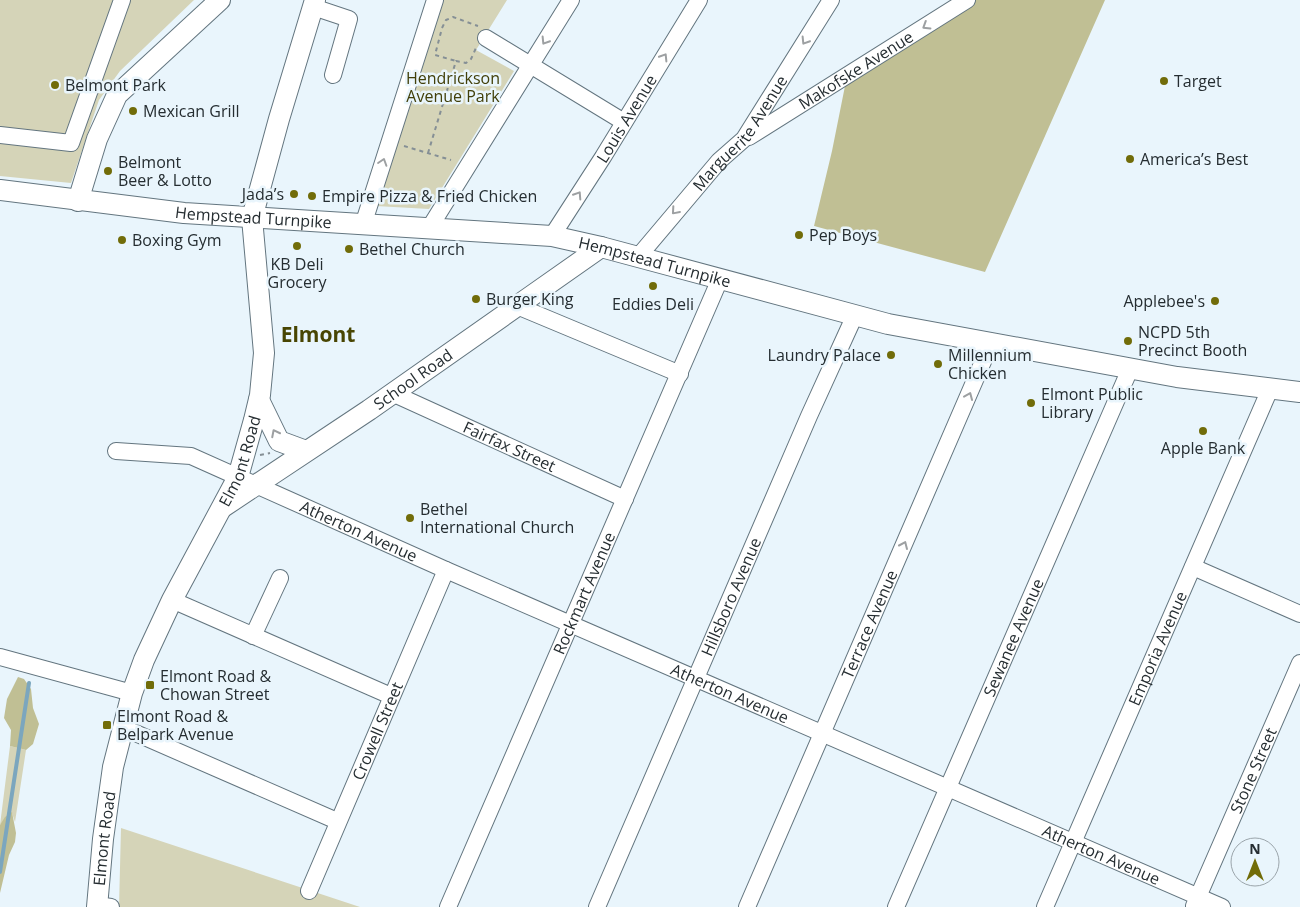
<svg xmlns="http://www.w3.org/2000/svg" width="1300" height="907" viewBox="0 0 1300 907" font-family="'Open Sans',sans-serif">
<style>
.green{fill:#d5d4b8}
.forest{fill:#c0bf94}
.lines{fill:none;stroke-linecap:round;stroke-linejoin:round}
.stream{stroke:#7ba6be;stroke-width:4}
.minor-casing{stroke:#63757f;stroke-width:18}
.major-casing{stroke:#63757f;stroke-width:22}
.path{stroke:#858f95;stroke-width:2;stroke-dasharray:4 4;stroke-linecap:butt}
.minor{stroke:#fff;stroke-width:16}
.major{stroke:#fff;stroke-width:20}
.oneway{stroke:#9da0a2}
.poi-dot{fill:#716c09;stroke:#e9f5fc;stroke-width:2}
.labels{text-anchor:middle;stroke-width:5;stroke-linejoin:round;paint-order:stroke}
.street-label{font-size:16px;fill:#252d31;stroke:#e9f5fc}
.park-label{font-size:16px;fill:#42400a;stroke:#e9f5fc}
.poi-label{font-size:16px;fill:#252d31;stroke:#e9f5fc;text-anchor:start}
.district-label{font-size:21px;font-weight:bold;fill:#484502;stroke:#e9f5fc}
</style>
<rect width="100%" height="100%" fill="#e9f5fc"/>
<!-- green -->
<path class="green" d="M0,0H194L120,71L99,100L71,183L0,176Z
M442,0H507L476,50L514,71L429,209L376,206Z
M10,746L26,750L15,822L12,813L0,825Z
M121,828L360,907H119Z"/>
<!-- forest -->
<path class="forest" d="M968,0H1105L985,272L814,226L832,151L847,76Z
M18,677L24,679L31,689L33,708L39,724L33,744L26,750L10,746L11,730L4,718L7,699Z
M12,812L16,833L15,842L9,855L0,893V825L5,817Z"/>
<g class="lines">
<!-- stream -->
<path class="stream" d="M0,872L29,683"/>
<defs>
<g id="minor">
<path d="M313,7L349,19L333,75"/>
<path d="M486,38L624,122"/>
<path d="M0,135L71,143L122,0"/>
<path id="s1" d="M749,137L967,0"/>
<path d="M363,225L435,0"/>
<path d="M430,227L571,0"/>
<path id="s2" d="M552,236L603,157L699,0"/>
<path id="s3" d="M638,257L719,161L744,139L831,0"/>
<path d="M517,306L680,374"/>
<path id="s4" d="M392,393L625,499"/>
<path id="s5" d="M116,451L191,456L446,570L1222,907"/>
<path d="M1193,567L1300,614"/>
<path d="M172,600L391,696"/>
<path d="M253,636L280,578"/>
<path d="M0,657L132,693"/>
<path d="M124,728L337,821"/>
<path id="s6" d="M309,891L446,570"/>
<path d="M97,905L111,907"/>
<path id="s7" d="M1194,906L1300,663"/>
<path id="s8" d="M448,907L720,279"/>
<path id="s9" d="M597,907L809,416L855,315"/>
<path id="s10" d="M747,907L991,343"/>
<path id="s11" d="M896,907L1130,369"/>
<path id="s12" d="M1045,907L1270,389"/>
</g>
<g id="major">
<path id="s13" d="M0,190L184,213L552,236L601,247L888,324L1177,377L1300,392"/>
<path d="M78,201L97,139L117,95L220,0"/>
<path d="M259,400L279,441L306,451"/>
<path id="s14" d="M223,507L369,410L601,247"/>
<path id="s15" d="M97,907L103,839L113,767L132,693L144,660L172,600L238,477L254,420L260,395L264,353L252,218L279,119L315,0"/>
</g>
</defs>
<!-- minor casing -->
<use href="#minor" class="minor-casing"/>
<!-- major casing -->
<use href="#major" class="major-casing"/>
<!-- path -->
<path class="path" d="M442,28L446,20L453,17L478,26
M441,32L435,55L456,61
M404,146L451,160
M428,153L456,61L466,63L471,59L476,48
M260,455L270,453"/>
<!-- minor -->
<use href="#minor" class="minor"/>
<!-- major -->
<use href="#major" class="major"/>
</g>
<!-- one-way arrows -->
<defs><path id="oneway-chevron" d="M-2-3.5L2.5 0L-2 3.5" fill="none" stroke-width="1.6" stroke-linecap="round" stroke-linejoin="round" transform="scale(1.25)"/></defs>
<g class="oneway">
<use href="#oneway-chevron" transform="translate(926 26) rotate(148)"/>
<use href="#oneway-chevron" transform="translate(545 41) rotate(122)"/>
<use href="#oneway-chevron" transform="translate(805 41) rotate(122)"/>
<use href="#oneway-chevron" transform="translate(664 57) rotate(-58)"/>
<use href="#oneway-chevron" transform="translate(383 162) rotate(-72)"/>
<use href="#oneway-chevron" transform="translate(578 195) rotate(-57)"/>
<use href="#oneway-chevron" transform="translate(675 211) rotate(131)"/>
<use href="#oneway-chevron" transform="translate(969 396) rotate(-67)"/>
<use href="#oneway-chevron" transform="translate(275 433) rotate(-117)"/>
<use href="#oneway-chevron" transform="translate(904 545) rotate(-66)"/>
</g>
<!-- markers -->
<g class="poi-dot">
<circle cx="1164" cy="81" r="5"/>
<circle cx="55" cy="85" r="5"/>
<circle cx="133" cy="111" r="5"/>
<circle cx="1130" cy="159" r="5"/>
<circle cx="108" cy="171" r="5"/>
<circle cx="294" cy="194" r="5"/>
<circle cx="312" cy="196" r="5"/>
<circle cx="799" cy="235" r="5"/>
<circle cx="122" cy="240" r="5"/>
<circle cx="297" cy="246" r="5"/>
<circle cx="349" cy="249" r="5"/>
<circle cx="653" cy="286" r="5"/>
<circle cx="476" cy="299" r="5"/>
<circle cx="1215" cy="301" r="5"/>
<circle cx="1128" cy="341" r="5"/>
<circle cx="891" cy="355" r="5"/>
<circle cx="938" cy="364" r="5"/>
<circle cx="1031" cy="403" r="5"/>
<circle cx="1203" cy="431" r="5"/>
<circle cx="410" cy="518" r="5"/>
<rect x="145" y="680" width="10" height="10" rx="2.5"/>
<rect x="102" y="720" width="10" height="10" rx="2.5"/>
</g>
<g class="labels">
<!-- street labels -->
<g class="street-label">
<text dy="6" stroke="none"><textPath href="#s1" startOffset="126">Makofske Avenue</textPath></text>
<text dy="6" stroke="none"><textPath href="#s2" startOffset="139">Louis Avenue</textPath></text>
<text dy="6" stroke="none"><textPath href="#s3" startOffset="161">Marguerite Avenue</textPath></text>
<text dy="6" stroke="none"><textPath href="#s13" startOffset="255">Hempstead Turnpike</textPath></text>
<text dy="6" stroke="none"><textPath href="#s13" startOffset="660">Hempstead Turnpike</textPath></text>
<text dy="6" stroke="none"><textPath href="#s14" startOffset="229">School Road</textPath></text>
<text dy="6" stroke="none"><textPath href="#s4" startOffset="129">Fairfax Street</textPath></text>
<text dy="6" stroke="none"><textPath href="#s15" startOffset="474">Elmont Road</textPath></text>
<text dy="6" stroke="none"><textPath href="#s5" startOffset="259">Atherton Avenue</textPath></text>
<text dy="6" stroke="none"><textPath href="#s8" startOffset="342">Rockmart Avenue</textPath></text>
<text dy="6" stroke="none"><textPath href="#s9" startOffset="338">Hillsboro Avenue</textPath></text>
<text dy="6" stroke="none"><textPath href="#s10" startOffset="308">Terrace Avenue</textPath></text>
<text dy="6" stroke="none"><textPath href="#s11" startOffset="294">Sewanee Avenue</textPath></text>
<text dy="6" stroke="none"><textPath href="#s12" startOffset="282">Emporia Avenue</textPath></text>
<text dy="6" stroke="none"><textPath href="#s5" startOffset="664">Atherton Avenue</textPath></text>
<text dy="6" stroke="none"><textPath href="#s6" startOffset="174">Crowell Street</textPath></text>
<text dy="6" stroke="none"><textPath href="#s7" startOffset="148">Stone Street</textPath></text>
<text dy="6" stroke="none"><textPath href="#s15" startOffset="69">Elmont Road</textPath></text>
<text dy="6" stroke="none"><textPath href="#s5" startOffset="1069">Atherton Avenue</textPath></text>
</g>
<!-- park labels -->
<g class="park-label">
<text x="453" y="84">Hendrickson<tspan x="453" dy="18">Avenue Park</tspan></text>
</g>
<!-- poi labels -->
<g class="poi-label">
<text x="1174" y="87">Target</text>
<text x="65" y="91">Belmont Park</text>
<text x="143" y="117">Mexican Grill</text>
<text x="1140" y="165">America’s Best</text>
<text x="118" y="168">Belmont<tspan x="118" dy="18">Beer &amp; Lotto</tspan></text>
<text x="284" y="200" text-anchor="end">Jada’s</text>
<text x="322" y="202">Empire Pizza &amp; Fried Chicken</text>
<text x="809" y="241">Pep Boys</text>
<text x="132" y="246">Boxing Gym</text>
<text x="359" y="255">Bethel Church</text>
<text x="297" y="270" text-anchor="middle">KB Deli<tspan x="297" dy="18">Grocery</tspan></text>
<text x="486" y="305">Burger King</text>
<text x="1205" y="307" text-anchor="end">Applebee's</text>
<text x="653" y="310" text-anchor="middle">Eddies Deli</text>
<text x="1138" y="338">NCPD 5th<tspan x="1138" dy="18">Precinct Booth</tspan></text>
<text x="881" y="361" text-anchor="end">Laundry Palace</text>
<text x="948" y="361">Millennium<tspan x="948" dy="18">Chicken</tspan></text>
<text x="1041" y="400">Elmont Public<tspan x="1041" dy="18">Library</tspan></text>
<text x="1203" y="454" text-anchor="middle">Apple Bank</text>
<text x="420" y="515">Bethel<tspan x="420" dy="18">International Church</tspan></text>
<text x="160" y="682">Elmont Road &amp;<tspan x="160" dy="18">Chowan Street</tspan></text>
<text x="117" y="722">Elmont Road &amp;<tspan x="117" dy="18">Belpark Avenue</tspan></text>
</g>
<!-- district labels -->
<g class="district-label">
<text x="318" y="342">Elmont</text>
</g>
</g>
<!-- north arrow -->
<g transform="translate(1255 862)"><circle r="24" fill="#e9f5fc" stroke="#9ba5ab"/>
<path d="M0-4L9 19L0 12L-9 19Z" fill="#716c09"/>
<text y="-8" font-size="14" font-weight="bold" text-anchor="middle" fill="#252d31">N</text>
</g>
</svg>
